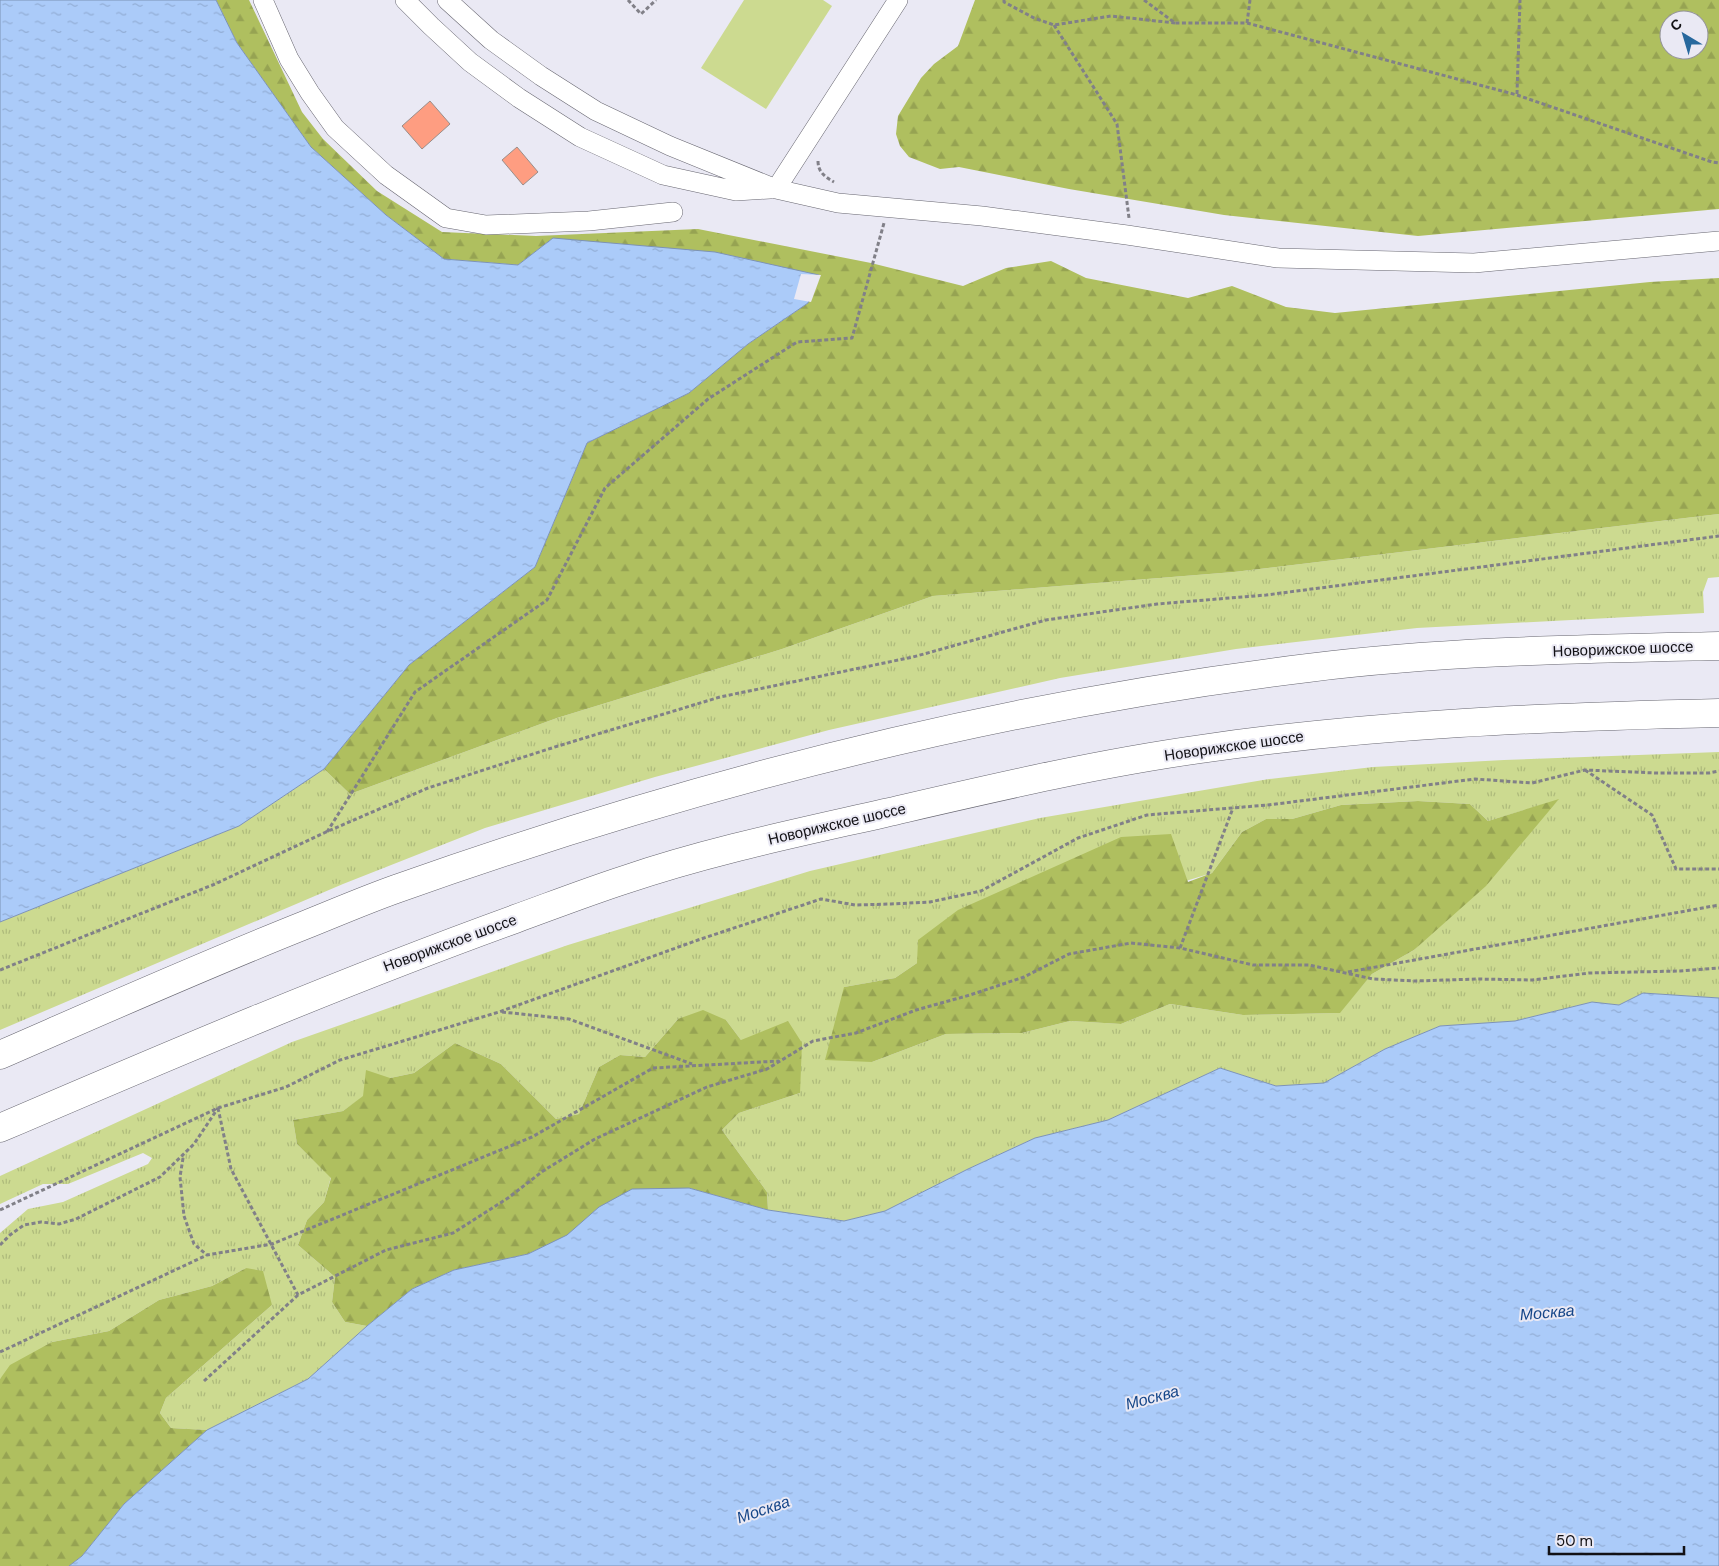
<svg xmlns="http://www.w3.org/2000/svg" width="1719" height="1566" viewBox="0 0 1719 1566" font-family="'DM Sans',sans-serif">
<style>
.grass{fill:url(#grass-tufts);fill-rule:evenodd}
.forest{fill:url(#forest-firs);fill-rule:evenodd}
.garden{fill:#ccda90}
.water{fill:url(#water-ripples);stroke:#7d93b5}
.pier{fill:#eae9f4}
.building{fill:#fe9d81;stroke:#998e8a}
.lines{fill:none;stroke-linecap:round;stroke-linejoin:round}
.minor-casing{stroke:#676670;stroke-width:20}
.highway-casing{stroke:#676670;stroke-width:29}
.path{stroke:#818088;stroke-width:3;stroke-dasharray:4 2.5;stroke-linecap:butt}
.minor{stroke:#fff;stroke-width:19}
.highway{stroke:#fff;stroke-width:28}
.labels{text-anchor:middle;stroke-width:4;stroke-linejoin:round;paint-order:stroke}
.street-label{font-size:15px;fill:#121115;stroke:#eae9f4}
.water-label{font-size:16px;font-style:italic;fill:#154689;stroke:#eae9f4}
</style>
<defs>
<pattern id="grass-tufts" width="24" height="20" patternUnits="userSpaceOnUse" patternTransform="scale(1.25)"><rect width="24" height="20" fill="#ccda90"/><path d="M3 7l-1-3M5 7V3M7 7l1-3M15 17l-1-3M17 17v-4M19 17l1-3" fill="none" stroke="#aeba7b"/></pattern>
<pattern id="forest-firs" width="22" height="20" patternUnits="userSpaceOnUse" patternTransform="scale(1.25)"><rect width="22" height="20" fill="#afbf5f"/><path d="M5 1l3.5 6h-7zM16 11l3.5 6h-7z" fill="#96a352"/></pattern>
<pattern id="water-ripples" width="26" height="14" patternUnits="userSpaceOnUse" patternTransform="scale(1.25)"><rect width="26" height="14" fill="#abcbf9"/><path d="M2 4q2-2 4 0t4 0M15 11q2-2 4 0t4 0" fill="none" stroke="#92add5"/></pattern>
</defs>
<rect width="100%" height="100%" fill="#eae9f4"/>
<!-- grass -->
<path class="grass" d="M1719,514V577L1708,578L1703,592L1704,613L1417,628L1236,649L1060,678L829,730L655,777L485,828L343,884L0,1030V922L239,826L324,769L350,794L557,718L782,649L933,596L1234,572Z
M1719,752V998L1643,993L1619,1005L1592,1002L1515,1021L1440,1026L1385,1049L1324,1083L1276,1086L1220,1068L1108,1120L1035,1138L968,1169L885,1211L844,1221L768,1210L767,1192L722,1130L739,1113L800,1093L741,1040L726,1020L678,1019L645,1057L620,1055L599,1067L579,1114L556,1119L501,1064L455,1043L414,1073L390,1078L343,1111L293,1120L297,1144L331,1177L324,1202L307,1220L298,1245L335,1277L332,1302L345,1322L367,1326L308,1379L207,1430L171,1428L160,1413L166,1398L272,1305L246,1268L212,1286L159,1300L109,1331L52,1342L0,1379V1233L28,1209L63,1202L148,1164L152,1158L143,1153L68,1184H43L0,1204V1176L292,1042L568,945L810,871L1040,818L1269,779L1373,767L1504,760ZM1558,800L1414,950L1372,974L1339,1013L1243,1015L1170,1004L1121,1024L1070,1021L1022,1033L946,1034L872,1062L844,987L895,978L917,963L1212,873L1242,832L1266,819H1292L1341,805L1418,801L1470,804L1488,821Z"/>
<!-- forest -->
<path class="forest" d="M216,0H249L302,112L323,139L377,191L442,232L536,236L698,229L871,263L963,286L1006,268L1051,261L1086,278L1188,298L1232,286L1286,307L1335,313L1650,282L1719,278V514L1234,572L933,596L782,649L557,718L350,794L324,769L409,665L535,567L587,443L689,393L748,344L808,303L553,238L518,265L444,259L386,215L311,147L237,43Z
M975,0H1719V209L1418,236L1224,215L1069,189L959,167L940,169L909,157L900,146L896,134L898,116L921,78L934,64L958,46ZM1669,20H1699V50H1669Z
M1559,799L1486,886L1414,950L1372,974L1340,1013L1243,1015L1170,1004L1121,1024L1070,1021L1022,1033L946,1034L872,1062L825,1060L844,987L895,978L917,963L918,940L958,910L1121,837L1171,834L1188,882L1212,873L1242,832L1266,819H1292L1341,805L1418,801L1470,804L1488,821Z
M703,1010L726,1020L741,1040L788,1021L802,1043L800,1093L739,1113L722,1130L767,1192L768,1210L689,1188L599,1207L568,1235L528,1254L454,1270L412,1289L367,1326L345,1322L332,1302L335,1277L298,1245L307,1220L324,1202L331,1178L297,1144L293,1120L343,1111L363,1096L366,1070L390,1078L414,1073L455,1043L501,1064L556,1119L579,1114L599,1067L620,1055L645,1057L678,1019Z
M246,1268L263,1271L272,1305L166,1398L160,1413L171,1428L207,1430L124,1504L82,1556L69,1566H0V1379L10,1365L52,1342L109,1331L159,1300L212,1286Z"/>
<!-- garden -->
<path class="garden" d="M744,0H823L832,6L766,109L701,68Z"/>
<!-- water -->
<path class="water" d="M0,0H216L237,43L311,147L386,215L444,259L518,265L553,238L715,252L819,275L808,303L748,344L689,393L587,443L535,567L409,665L324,769L239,826L0,922Z
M1643,993L1719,998V1566H69L82,1556L124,1504L207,1430L308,1379L367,1326L412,1289L454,1270L528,1254L567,1235L599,1207L632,1189L689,1188L768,1210L844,1221L885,1211L968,1169L1035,1138L1108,1120L1220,1068L1276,1086L1324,1083L1385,1049L1440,1026L1515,1021L1592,1002L1619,1005Z"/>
<!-- pier -->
<path class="pier" d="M801,274L821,275L811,302L794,299Z"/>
<!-- building -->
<path class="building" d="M430,101L450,124L422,149L402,126Z
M517,147L538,172L523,185L502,160Z"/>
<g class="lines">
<defs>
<path id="minor" d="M263,0L289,59L310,93L335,128L386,175L446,218L486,225L589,221L673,212
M405,0L431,26L470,62L519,98L580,137L663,175L736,191L770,189
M447,0L491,40L541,76L596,111L670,146L776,189L838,203L982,216L1127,235L1278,258L1474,263L1719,241
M776,189L898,0"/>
<path id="highway" d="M0,1055C101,1011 202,966 305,925C335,913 365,900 396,889C689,785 1000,705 1308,668C1444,651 1582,649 1719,646
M0,1128C170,1055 341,982 515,919C551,906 587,892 624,880C709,851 797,833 885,813C989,789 1094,764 1201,749C1373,724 1546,717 1719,713"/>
</defs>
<!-- minor casing -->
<use href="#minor" class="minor-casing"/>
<!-- highway casing -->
<use href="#highway" class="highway-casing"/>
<!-- path -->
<path class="path" d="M628,0L641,14L656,0
M1004,0V2L1034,18L1054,25L1111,16L1175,23
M1144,0L1175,23H1247L1517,95L1712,162L1719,163
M1247,23L1250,0
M1054,25L1117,124L1129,218
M1517,94L1520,0
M818,161C818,172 825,177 834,182
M1585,770L1652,815L1676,869H1719
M327,832L415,692L547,600L605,488L708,399L797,342L852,338L884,223
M1180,948L1233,808
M0,970L215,884L326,832L428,788L558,746L720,697L913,657L1046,620L1157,604L1266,595L1719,536
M1348,972L1719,905
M502,1012L569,1019L692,1064
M218,1108L231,1169L298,1295L386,1250L453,1233L508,1198L543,1171L595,1139L707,1087L767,1069L813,1041L856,1033L916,1010L970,995L1024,977L1069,954L1131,943L1180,948L1253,965H1309L1373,979L1415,981L1478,979L1532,980L1589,973L1680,971L1719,968
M183,1158L180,1177L184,1216L194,1244L207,1255
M0,1210L218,1108L286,1087L340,1060L499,1012L698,940L821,899L855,905L891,904L930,902L981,891L1078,838L1147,815L1268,805L1475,779L1532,783L1585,770L1656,773H1709L1719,771
M0,1245L10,1235L24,1225L41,1222L59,1224L76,1219L160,1177L194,1144L218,1108
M0,1352L207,1255L272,1244L532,1137L653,1068L779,1061
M204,1381L298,1295"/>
<!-- minor -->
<use href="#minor" class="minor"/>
<!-- highway -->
<use href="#highway" class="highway"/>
</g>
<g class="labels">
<!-- street labels -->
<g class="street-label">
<text transform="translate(1623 649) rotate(-2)" y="5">Новорижское шоссе</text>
<text transform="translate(1234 746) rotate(-8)" y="5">Новорижское шоссе</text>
<text transform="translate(837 824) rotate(-13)" y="5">Новорижское шоссе</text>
<text transform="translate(450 943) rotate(-20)" y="5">Новорижское шоссе</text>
</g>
<!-- water labels -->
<g class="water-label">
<text transform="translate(1547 1312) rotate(-5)" y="6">Москва</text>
<text transform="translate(1152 1397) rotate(-15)" y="6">Москва</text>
<text transform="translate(763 1509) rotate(-19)" y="6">Москва</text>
</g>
</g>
<!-- north arrow -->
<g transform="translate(1684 35) rotate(322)"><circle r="24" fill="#eae9f4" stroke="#94939b"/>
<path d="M0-4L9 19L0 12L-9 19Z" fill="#27689d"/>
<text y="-8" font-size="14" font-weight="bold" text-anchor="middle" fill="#121115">С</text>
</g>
<!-- scale -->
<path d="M1549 1546v8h135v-8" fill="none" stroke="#121115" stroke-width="2.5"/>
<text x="1556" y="1546" font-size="15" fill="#121115" stroke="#eae9f4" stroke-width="4" paint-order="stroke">50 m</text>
</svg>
